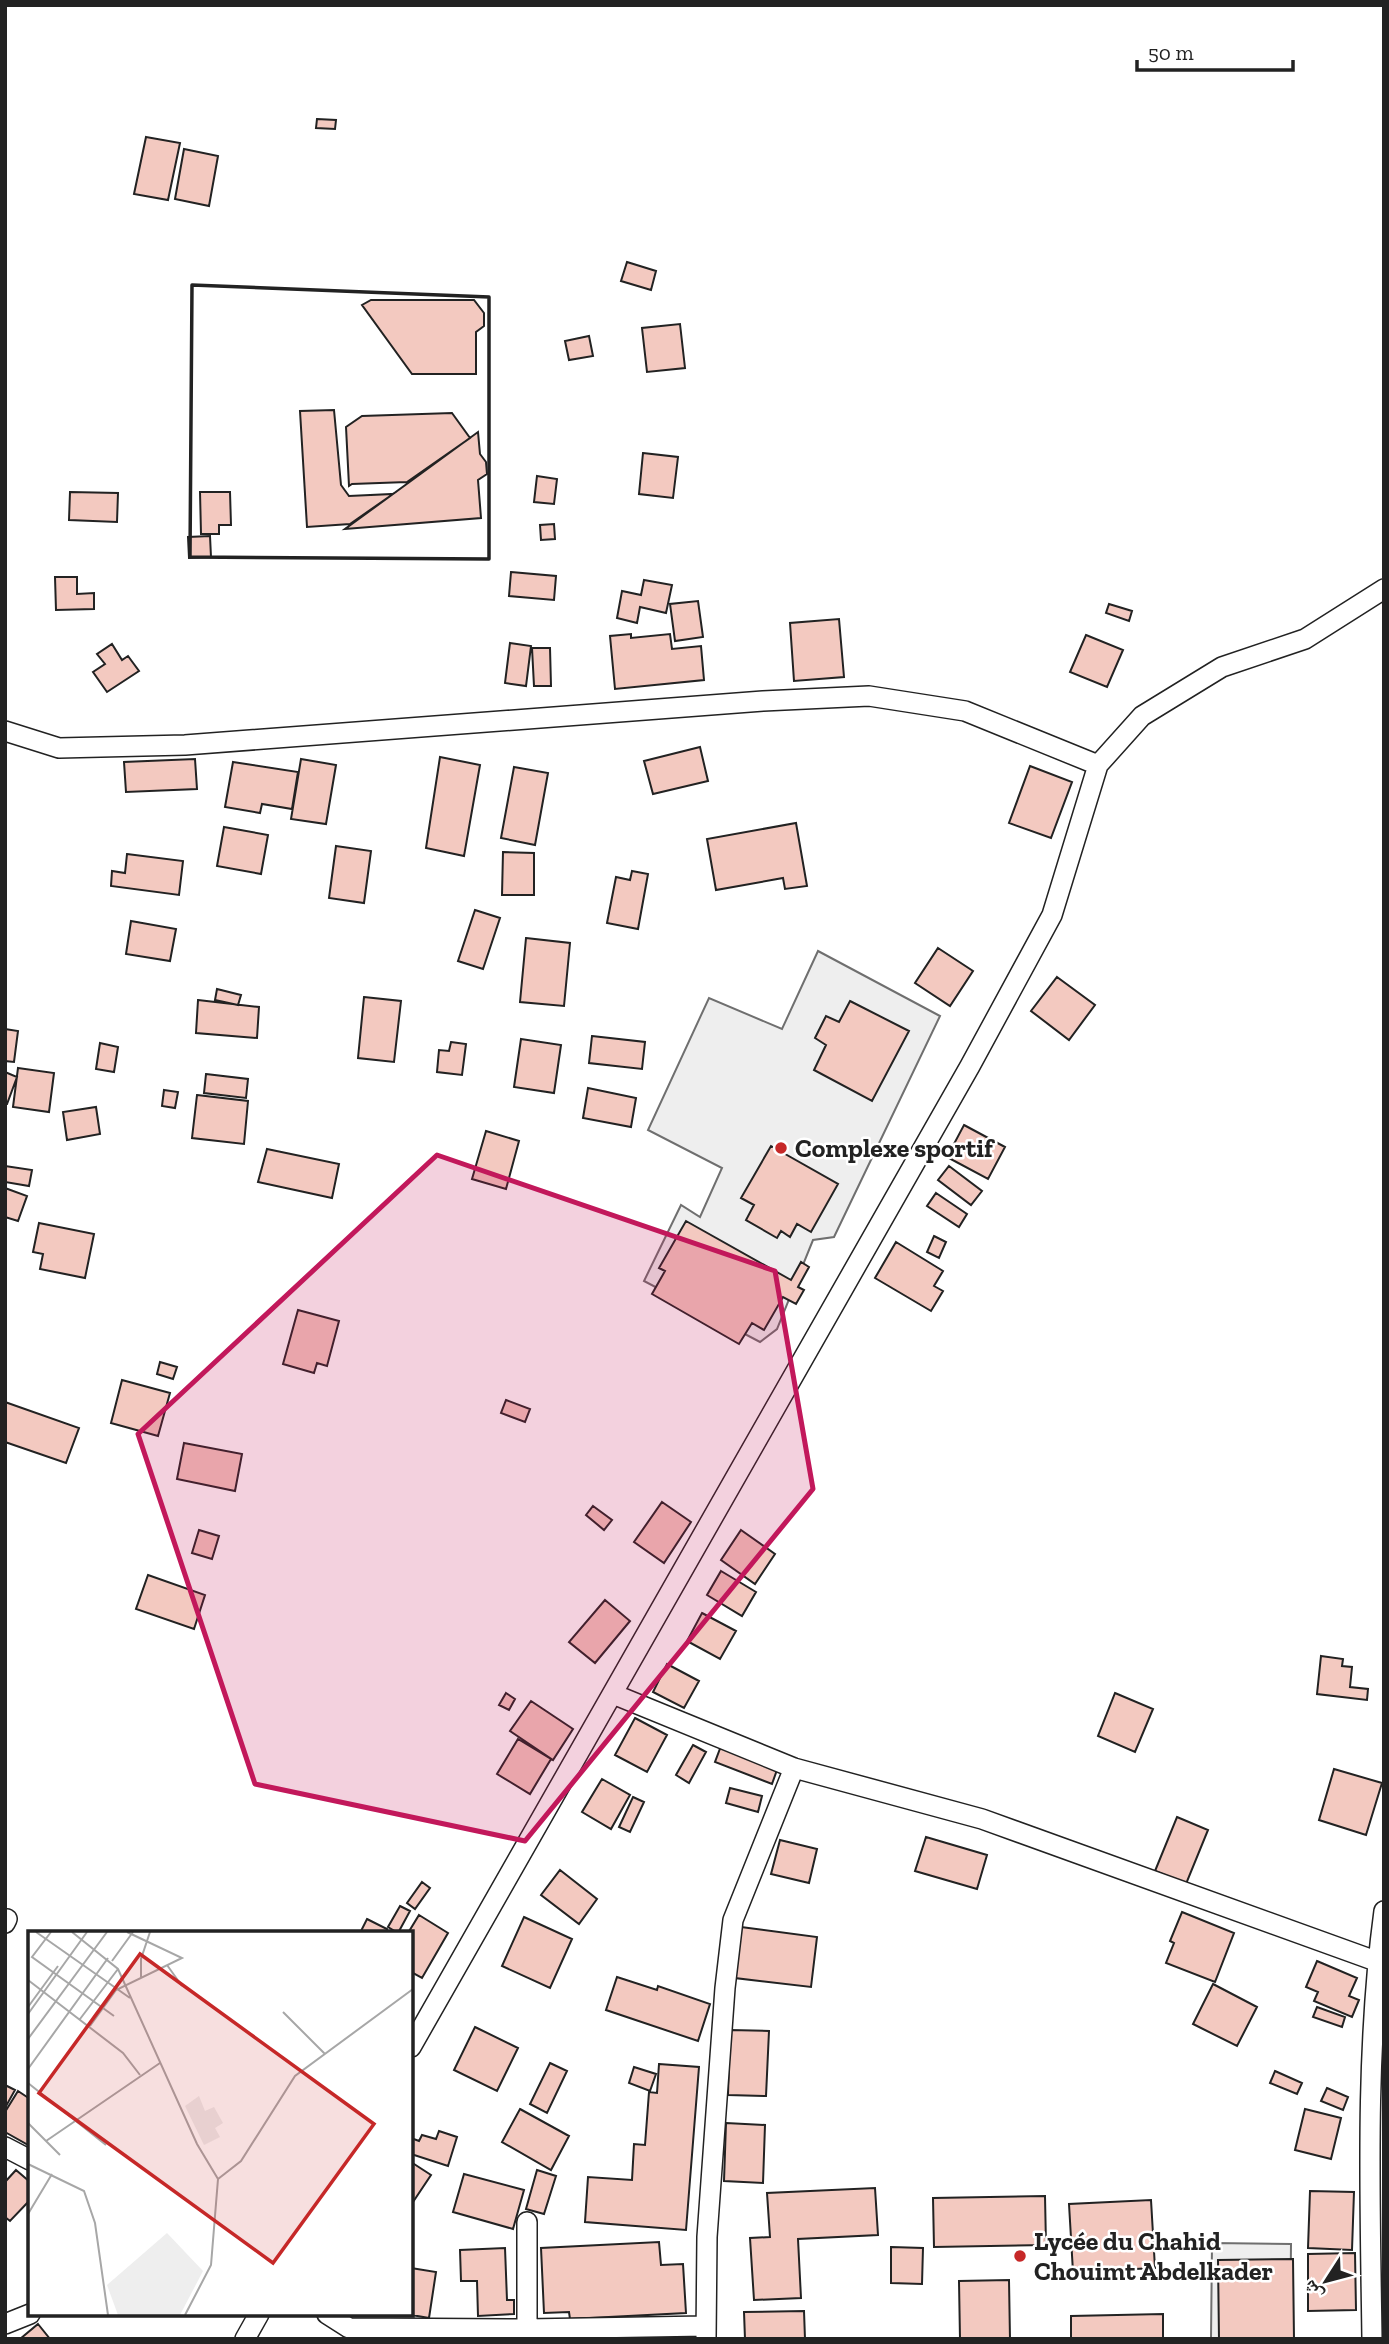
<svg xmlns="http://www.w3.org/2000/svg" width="1389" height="2344" viewBox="0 0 1389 2344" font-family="'Zilla Slab','Noto Naskh Arabic',serif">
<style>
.green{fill:#eee;stroke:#6f6f6f;stroke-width:2}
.building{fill:#f3c9c0;stroke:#222;stroke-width:2}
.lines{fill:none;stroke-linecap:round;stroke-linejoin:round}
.minor-casing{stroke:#222;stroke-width:22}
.minor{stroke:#fff;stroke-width:19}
.wall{stroke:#222;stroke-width:3.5}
.marked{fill:#c2185b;fill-opacity:0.2;stroke:#c2185b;stroke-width:5;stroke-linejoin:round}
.poi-dot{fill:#c62828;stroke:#fff;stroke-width:2.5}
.labels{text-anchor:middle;stroke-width:5;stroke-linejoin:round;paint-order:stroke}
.poi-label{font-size:26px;font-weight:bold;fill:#222;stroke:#fff;text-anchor:start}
.inset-road{fill:none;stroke:#a7a7a7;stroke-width:2}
.view{fill:#c62828;fill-opacity:0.15;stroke:#c62828;stroke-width:3.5}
.inset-edge{fill:none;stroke:#222;stroke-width:3.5}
</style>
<rect width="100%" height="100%" fill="#fff"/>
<!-- green -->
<path class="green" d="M818,951L940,1016L834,1237L813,1240L777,1329L760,1342L644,1281L681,1205L700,1217L722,1168L648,1130L709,998L782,1029Z
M1212,2243L1291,2244L1290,2339H1211Z"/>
<!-- building -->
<path class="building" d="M317,119L336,120L335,129L316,128Z
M146,137L180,143L168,200L134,194Z
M184,149L218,156L209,206L175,199Z
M627,262L656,271L651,290L621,281Z
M371,300H474L484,313V326L476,332V374H412L362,305Z
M680,324L685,368L647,372L642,328Z
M589,336L593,356L569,360L565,341Z
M334,410L341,485L349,496L393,494L350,524L307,527L300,411Z
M452,413L470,438L407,482L352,484L349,486L346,427L362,416Z
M478,432L480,454L486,462L487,474L478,480L481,518L345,529Z
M643,453L678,457L673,498L639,494Z
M537,476L557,479L554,504L534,502Z
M70,492L118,493L117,522L69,520Z
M200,492H230L231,525H219V534H201Z
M554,524L555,539L541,540L540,525Z
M210,536L211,557L189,558L188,537Z
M511,572L556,576L554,600L509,596Z
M55,577H77V594L94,593V609L56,610Z
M644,580L672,585L666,613L640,607L637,623L617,618L622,591L641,595Z
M698,601L703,637L675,641L670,604Z
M1109,604L1132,611L1129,621L1106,613Z
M839,619L844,677L794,681L790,623Z
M631,634V638L670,634L672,649L701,646L704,680L615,689L610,636Z
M1086,635L1123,650L1107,687L1070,672Z
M510,643L531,646L526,686L505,683Z
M112,644L122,660L128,656L139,671L107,692L93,672L105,664L97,654Z
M532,648H550L551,686H534Z
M700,747L708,781L653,794L644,761Z
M440,757L480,765L464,856L426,848Z
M195,759L197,789L126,792L124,762Z
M301,759L336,765L326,824L291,819Z
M233,762L298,772L292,809L262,804L260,813L225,807Z
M1030,766L1072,782L1051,838L1009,823Z
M514,767L548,773L535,845L501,838Z
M796,823L807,886L785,889L783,878L716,890L707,839Z
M224,827L268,835L261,874L217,866Z
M336,846L371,851L364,903L329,898Z
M503,852L534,853V895H502Z
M127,854L183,861L179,895L111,886L112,871L125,873Z
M632,871L648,874L638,929L607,923L616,877L630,880Z
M475,910L500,918L483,969L458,961Z
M131,921L176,929L170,961L126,954Z
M526,938L570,943L564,1006L520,1002Z
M938,948L973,971L950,1006L915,983Z
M1057,977L1095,1005L1069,1040L1031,1011Z
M217,989L241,995L238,1005L215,1000Z
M364,997L401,1001L394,1062L358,1058Z
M198,1000L259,1007L257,1038L196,1033Z
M850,1001L909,1031L872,1101L814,1070L826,1045L815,1038L826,1016L839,1022Z
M5,1029L18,1031L14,1062L5,1061Z
M592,1036L645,1042L642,1069L589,1063Z
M521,1039L561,1045L554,1093L514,1087Z
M451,1042L466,1044L462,1075L437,1072L439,1050L449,1051Z
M100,1043L118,1047L114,1072L96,1069Z
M18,1068L54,1073L49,1112L13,1107Z
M5,1072L17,1077L7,1104H5Z
M206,1074L248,1079L246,1098L204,1093Z
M588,1088L636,1098L631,1127L583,1118Z
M164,1090L178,1092L175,1108L162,1106Z
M197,1095L248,1101L244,1144L192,1138Z
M96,1107L100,1134L67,1140L63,1112Z
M964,1125L1005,1147L988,1179L947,1157Z
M486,1131L519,1141L506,1189L472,1179Z
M771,1146L838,1184L811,1232L797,1224L790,1237L781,1231L777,1238L746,1220L754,1205L741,1198Z
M267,1149L339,1164L332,1198L258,1182Z
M5,1166L32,1170L29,1186L5,1182Z
M949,1166L982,1191L971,1205L938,1180Z
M5,1188L27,1196L18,1221L5,1217Z
M936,1193L967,1214L959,1227L927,1206Z
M686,1221L791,1280L801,1262L809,1267L798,1287L804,1290L796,1304L783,1297L764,1330L752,1323L739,1344L652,1294L665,1271L659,1268Z
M39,1223L94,1234L85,1278L40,1269L43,1254L33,1252Z
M934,1236L946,1242L939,1258L927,1252Z
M896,1242L943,1271L934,1286L943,1291L931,1311L875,1278Z
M298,1310L339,1321L327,1366L317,1363L314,1373L283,1364Z
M160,1362L177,1367L173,1379L157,1374Z
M122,1380L170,1393L158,1436L111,1423Z
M506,1400L530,1409L525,1422L501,1413Z
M5,1402L79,1428L66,1463L5,1442Z
M184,1443L242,1454L235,1491L177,1479Z
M662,1502L691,1522L664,1563L634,1542Z
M593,1506L612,1520L604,1530L586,1515Z
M199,1530L219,1536L212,1559L192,1553Z
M741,1530L775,1554L755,1584L721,1560Z
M721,1571L756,1592L742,1616L707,1595Z
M148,1575L205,1595L194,1629L136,1609Z
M605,1600L630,1621L595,1663L569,1642Z
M702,1613L736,1631L720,1659L687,1641Z
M1321,1656L1343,1659L1342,1666L1352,1667L1350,1687L1368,1689L1367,1700L1317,1694Z
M667,1664L699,1681L684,1708L653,1692Z
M506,1693L515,1699L509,1710L499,1705Z
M1115,1693L1153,1709L1135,1752L1098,1736Z
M531,1701L573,1729L553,1760L510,1731Z
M635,1718L667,1735L647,1772L615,1755Z
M518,1739L551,1759L530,1794L497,1774Z
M693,1745L706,1752L689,1783L676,1775Z
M721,1746L778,1767L772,1784L715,1762Z
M1334,1769L1382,1783L1366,1835L1319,1820Z
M602,1779L630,1795L611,1829L582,1812Z
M730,1788L762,1796L758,1812L726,1803Z
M633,1797L644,1802L630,1832L619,1827Z
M1177,1817L1208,1830L1186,1884L1155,1871Z
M926,1837L987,1855L977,1889L915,1871Z
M780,1840L817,1849L809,1883L771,1874Z
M560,1870L597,1899L579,1924L541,1895Z
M422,1882L430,1888L415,1909L407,1903Z
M400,1906L410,1911L398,1933L388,1927Z
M1182,1912L1234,1933L1215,1982L1166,1963L1174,1943L1170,1941Z
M419,1915L448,1933L422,1978L411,1972V1933H408Z
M524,1917L572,1939L550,1988L502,1966Z
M367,1919L387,1929L386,1933H360Z
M741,1927L817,1937L811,1987L735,1978Z
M1317,1961L1357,1978L1349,1996L1359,2000L1352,2017L1314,2001L1318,1992L1306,1987Z
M617,1977L657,1990L658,1986L710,2004L698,2041L606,2010Z
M1213,1984L1257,2007L1237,2046L1193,2024Z
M1317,2007L1345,2017L1342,2027L1313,2017Z
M475,2027L518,2048L497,2091L454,2070Z
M730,2030L769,2031L766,2096L728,2095Z
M550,2063L567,2071L547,2113L530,2104Z
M659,2064L699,2067L686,2230L585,2222L588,2177L632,2180L634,2144L645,2145L649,2092L657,2093Z
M634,2067L656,2074L650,2091L629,2083Z
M1275,2071L1302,2083L1297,2094L1270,2083Z
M5,2085L15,2090L5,2108Z
M1327,2088L1348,2097L1343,2110L1321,2101Z
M18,2091L30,2099V2146L5,2132V2112Z
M520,2109L569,2136L551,2170L502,2142Z
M1305,2109L1341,2118L1331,2159L1295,2150Z
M726,2123L765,2125L763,2183L724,2181Z
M439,2131L457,2137L448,2166L411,2154V2138L419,2141L422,2135L436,2139Z
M411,2162L431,2175L411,2205Z
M16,2170L30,2182V2200L10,2221L5,2217V2182Z
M537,2170L556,2176L544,2214L526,2209Z
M464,2174L524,2190L513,2229L453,2212Z
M875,2188L878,2235L798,2239L801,2298L754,2300L750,2238L770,2237L767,2193Z
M1310,2191L1354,2192L1352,2250L1308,2248Z
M1045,2196L1046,2245L934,2247L933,2198Z
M1151,2200L1155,2268L1073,2272L1069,2204Z
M659,2242L661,2265L683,2264L686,2313L570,2319L569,2312L544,2313L541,2248Z
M891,2247L923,2248L922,2284L891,2283Z
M505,2248L507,2300H514V2314L478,2316L477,2281H461L460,2250Z
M1355,2253L1356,2310L1308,2311V2254Z
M1293,2259L1294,2339H1219L1218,2260Z
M411,2268L436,2272L429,2318L406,2314H411Z
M1009,2280L1010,2339H960L959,2281Z
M804,2311L805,2339H745L744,2312Z
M1163,2314V2339H1071V2316Z
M38,2324L50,2339H20Z"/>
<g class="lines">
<defs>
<path id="minor" d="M5,731L59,748L185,745L763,701L869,696L965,711L1098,765
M613,1694L794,1768L982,1819L1384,1964
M5,1923L7,1919
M411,2047L970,1066L1052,915L1098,765L1142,716L1222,667L1305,639L1384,589
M5,2147L30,2160
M527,2222V2339
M327,2314L349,2328L527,2329L705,2326
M5,2324L30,2314
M245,2339L259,2314
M706,2339L707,2237L725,1988L733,1920L794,1768
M1372,2339C1370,2197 1365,2052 1384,1911"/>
</defs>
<!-- minor casing -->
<use href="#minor" class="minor-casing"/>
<!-- minor -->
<use href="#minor" class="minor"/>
<!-- wall -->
<path class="wall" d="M192,285L489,297V559L190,557Z"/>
</g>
<!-- marked area -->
<path class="marked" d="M437,1155L775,1271L813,1489L525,1841L255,1784L138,1434Z"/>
<!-- markers -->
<g class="poi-dot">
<circle cx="781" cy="1148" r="7"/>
<circle cx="1020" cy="2256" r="7"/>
</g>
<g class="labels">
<!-- poi labels -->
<g class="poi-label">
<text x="795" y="1157">Complexe sportif</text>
<text x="1034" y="2250">Lycée du Chahid<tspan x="1034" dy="30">Chouimt Abdelkader</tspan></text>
</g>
</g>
<!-- overview -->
<g transform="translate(28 1931)">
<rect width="385" height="385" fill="#fff"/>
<path d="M171,165L177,180L186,176L195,192L187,197L192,206L176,214L157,175ZM139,302L175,340L152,384H90L79,354Z" fill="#eee"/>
<path class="inset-road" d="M8,1L102,67M23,1L4,26L86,85M44,1L90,38L169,213L190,248L183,334L157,384M84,30L105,1M139,34L154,55M113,46V28L122,1M0,49L95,122L112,144M0,76L30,35M255,81L297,123M0,83L59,1M52,88L90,38M62,95L88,59L154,27L99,1M0,108L79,1M0,138L80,27M0,152L78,214M0,192L32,224M18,210L132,132M0,233L56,260L67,292L80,384M190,248L213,230L267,145L385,58M0,283L24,243"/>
<path class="view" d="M112,23L346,193L245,332L11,162Z"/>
<rect width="385" height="385" class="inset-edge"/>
</g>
<!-- border -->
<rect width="1389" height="2344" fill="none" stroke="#222222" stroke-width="14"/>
<!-- north arrow -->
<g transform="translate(1326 2281) rotate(234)" stroke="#ffffff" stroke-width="5" paint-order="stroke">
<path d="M0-5L12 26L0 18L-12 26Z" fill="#222222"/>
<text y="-10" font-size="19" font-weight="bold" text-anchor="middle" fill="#222222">ش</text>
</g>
<!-- scale -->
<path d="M1137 60v10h156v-10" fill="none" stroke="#222222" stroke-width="3.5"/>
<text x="1148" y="60" font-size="21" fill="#222222" stroke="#ffffff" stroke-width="5" paint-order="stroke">50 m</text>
</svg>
